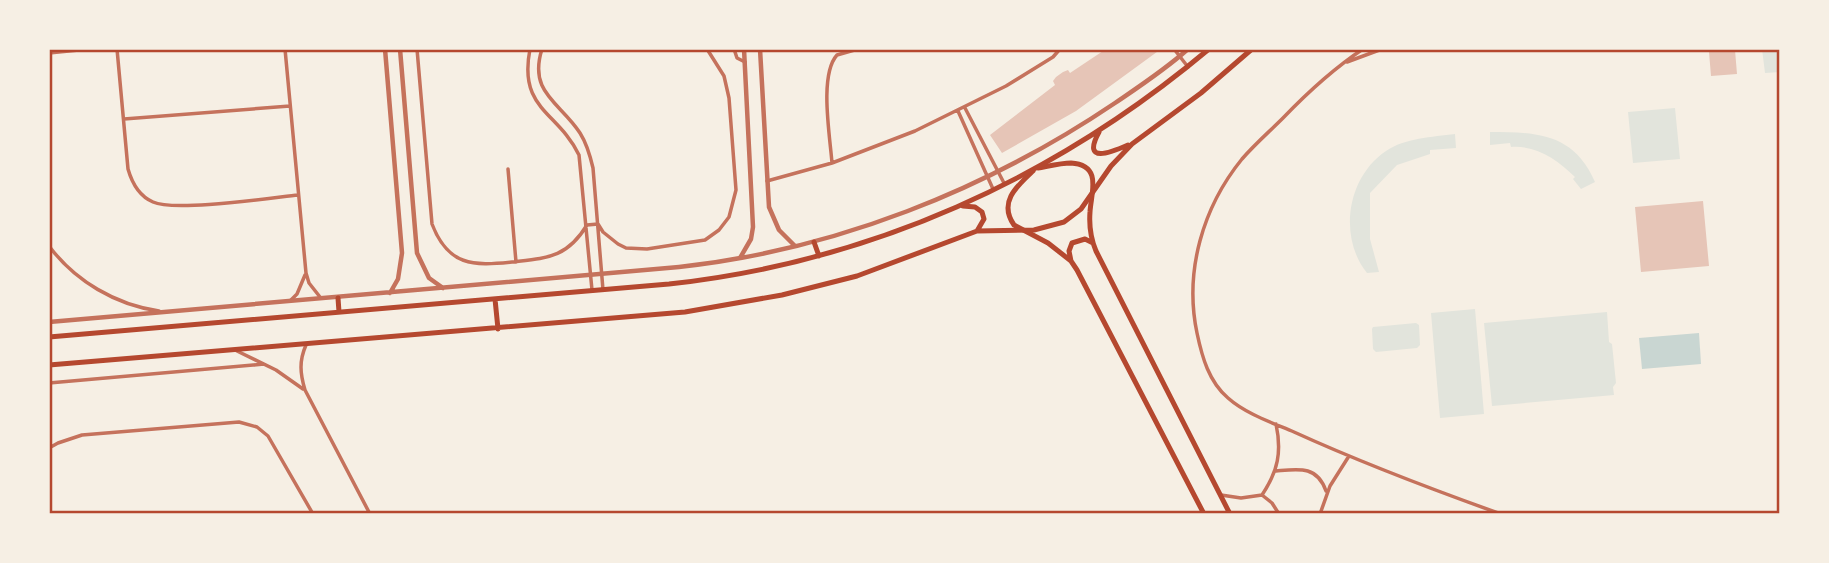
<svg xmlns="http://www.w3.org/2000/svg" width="1829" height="563" viewBox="0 0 1829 563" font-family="Quicksand,sans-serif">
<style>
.green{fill:#e2e4dc}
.water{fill:#c9d6d2}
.building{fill:#e6c5b7}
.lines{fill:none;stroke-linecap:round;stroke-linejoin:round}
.minor{stroke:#c5725c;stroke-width:3.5}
.tertiary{stroke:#c5725c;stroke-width:4.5}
.secondary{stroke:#b5482f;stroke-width:5}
.primary{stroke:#b5482f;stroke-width:5}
.neatline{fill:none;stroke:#b5482f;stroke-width:2.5}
</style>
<rect width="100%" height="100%" fill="#f6efe4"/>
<!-- green -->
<path class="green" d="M1762,49H1780V72L1765,73Z
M1675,108L1680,159L1633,163L1628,112Z
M1490,132C1536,132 1574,133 1595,182L1581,189L1573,179L1575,177C1557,159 1536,145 1511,147L1510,143L1490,145Z
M1455,134L1456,148L1430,150V154L1397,165L1370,193V239L1379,272L1367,273C1338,237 1347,177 1386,151C1405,138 1432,137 1455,134Z
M1475,309L1484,414L1440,418L1431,313Z
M1607,312L1609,342L1612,344L1616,383L1613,387L1614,395L1492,406L1484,323Z
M1416,323L1419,325L1420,345L1417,348L1376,352L1373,349L1372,329L1373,327Z"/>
<!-- water -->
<path class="water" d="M1699,333L1701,364L1642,369L1639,338Z"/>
<!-- building -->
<path class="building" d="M1106,49H1161L1076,111L1002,153L990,135L1055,85L1053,81L1056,77L1063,72L1068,70L1070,73Z
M1735,50L1737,74L1711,76L1709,52Z
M1703,201L1709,266L1641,272L1635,207Z"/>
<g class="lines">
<!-- minor -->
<path class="minor" d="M117,49L128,169C132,183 139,196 153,202C174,212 270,198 298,195
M285,49L306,273L309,283L320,297
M417,49L432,224C448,266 473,266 512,262C547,258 567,258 587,225L598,224L603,232L618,244L626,248L647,249L705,240L719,230L729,217L736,190L729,98L724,76L707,49
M530,49C518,110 558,111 579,155L592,290
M542,49C528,93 560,102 580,133C587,144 590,155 593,168L603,290
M734,49L737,58L745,62
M1174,49L1188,67
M1363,49C1333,69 1308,92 1283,118C1269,132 1255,144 1242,159C1203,207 1184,271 1197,333C1202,357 1209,382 1228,398C1246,414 1273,423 1294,432C1362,463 1431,489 1501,514
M49,53L89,49
M1347,62L1382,49
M965,108L1004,183
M958,111L993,189
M124,119L290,106
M832,163C830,136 819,75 837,55L858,49
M508,169L516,262
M767,181L832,163L915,131L1006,86L1053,57L1060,49
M49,246C75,281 116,305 159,311
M290,301L297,294L305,275
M306,345C299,361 300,373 305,390L370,514
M237,351L276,370L303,389
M49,383L264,364
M49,448L58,443L82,435L239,422L257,427L268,436L313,514
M1276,471C1298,469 1317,465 1326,491
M1221,495L1241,498L1262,495C1278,471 1282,452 1276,424
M1262,495L1272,503L1279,514
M1320,514L1330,486L1349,456"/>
<!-- tertiary -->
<path class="tertiary" d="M385,49L402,253L398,279L390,293
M400,49L417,253L429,278L443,288
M760,49L769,207L779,230L795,246
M740,258L751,239L753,227L744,49
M49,322L679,267C835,250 986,190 1115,103C1140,86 1166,69 1188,49"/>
<!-- secondary -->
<path class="secondary" d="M1038,168C1049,166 1061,163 1071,163C1103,165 1091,193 1090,212C1089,225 1091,239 1096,251L1230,514
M1033,171C1017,186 998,202 1014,225L1048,243L1071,261L1077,270L1204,514
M1071,261L1069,251L1072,243L1085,239L1093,243"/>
<!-- primary -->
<path class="primary" d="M1099,132C1081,165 1112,152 1128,145
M963,206L975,207L982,212L984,219L977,231
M814,242L819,256
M338,298L339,312
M495,299L498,329
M49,337L669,284C871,262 1054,179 1209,49
M49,365L685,312L782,295L857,276L977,231L1034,230L1064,222L1081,209L1111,166L1132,144L1201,93L1252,49"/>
</g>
<!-- border -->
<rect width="1829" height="563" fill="none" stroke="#f6efe4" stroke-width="102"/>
<rect x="51" y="51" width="1727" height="461" class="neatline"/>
</svg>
